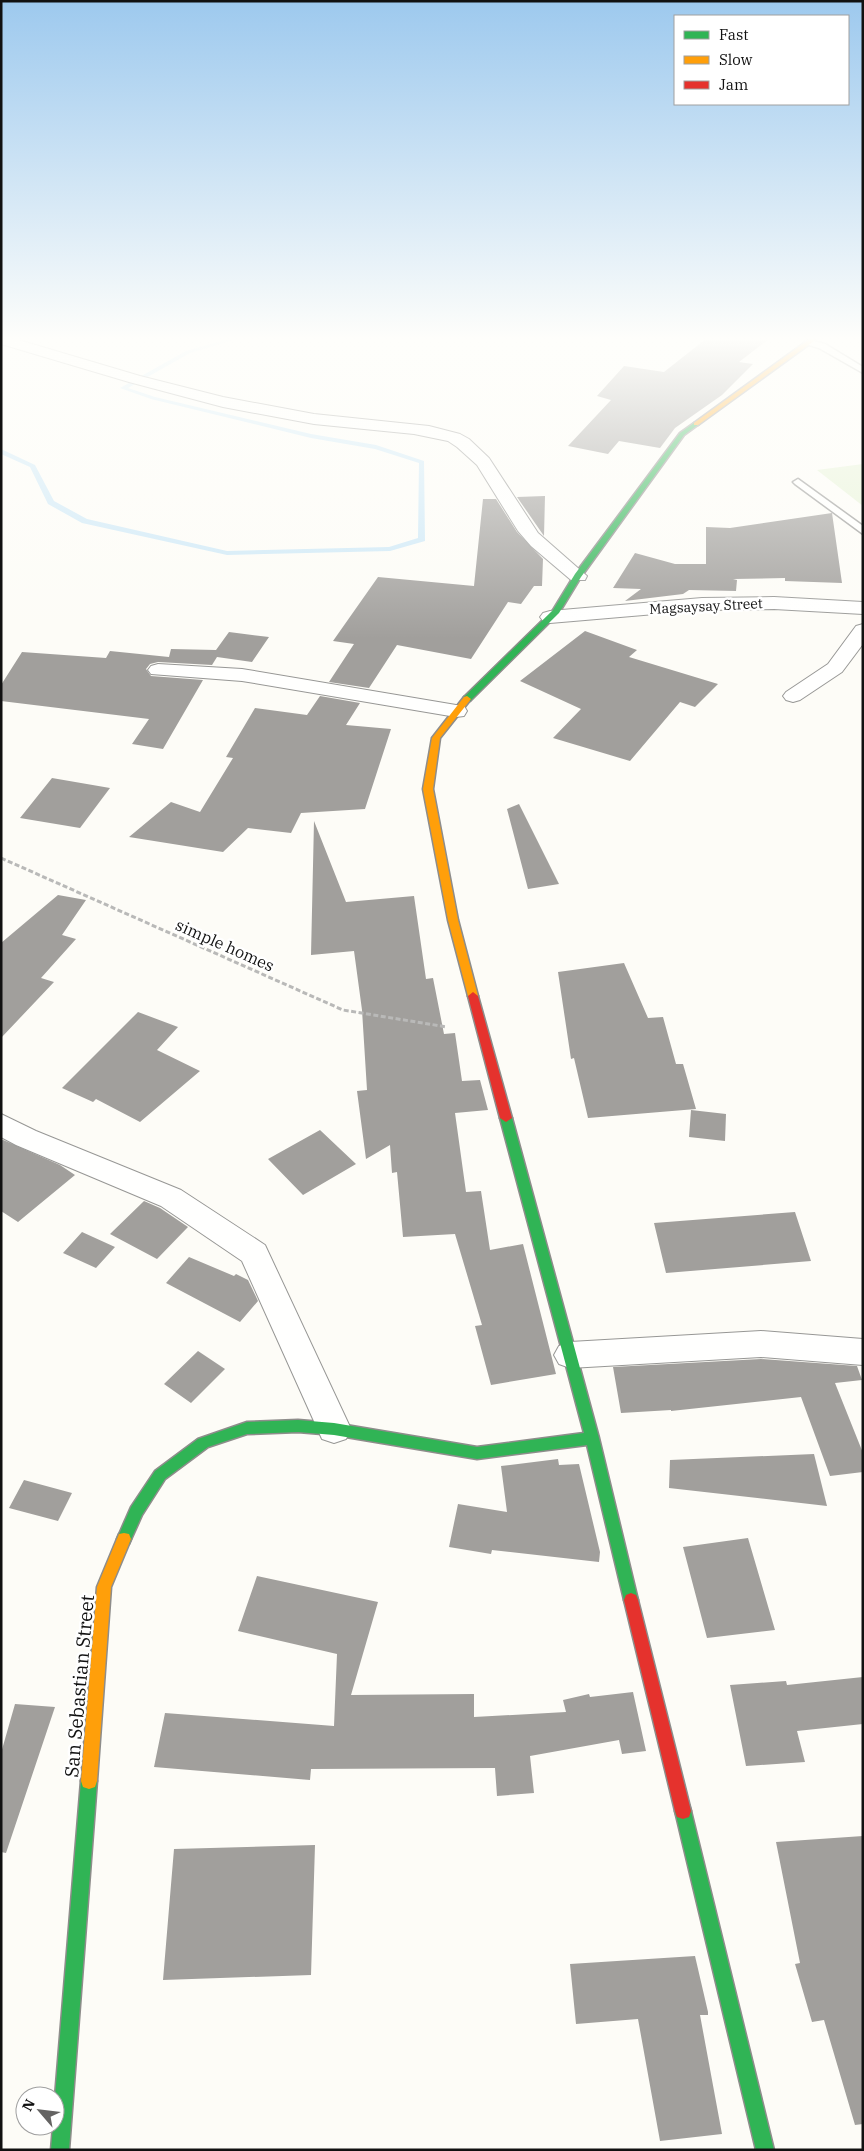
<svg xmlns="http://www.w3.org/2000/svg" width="864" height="2151" viewBox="0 0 864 2151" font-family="'IBM Plex Serif',serif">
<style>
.green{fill:#e7f3d7}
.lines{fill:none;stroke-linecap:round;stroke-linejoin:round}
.stream{fill:#cde8f7;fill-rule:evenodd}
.building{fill:#a19f9c}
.lane-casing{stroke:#979795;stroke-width:3}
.street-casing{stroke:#979795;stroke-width:2}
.fast-casing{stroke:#8e8d8b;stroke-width:3}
.slow-casing{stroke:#8e8d8b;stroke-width:3}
.jam-casing{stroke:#8e8d8b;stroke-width:3}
.path{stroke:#b9b9b8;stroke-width:3;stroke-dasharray:5 2.5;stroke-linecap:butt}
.lane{fill:#fffffe;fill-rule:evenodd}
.street{fill:#fffffe;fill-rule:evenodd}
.fast{fill:#30b455;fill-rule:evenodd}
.slow{fill:#ff9f0a;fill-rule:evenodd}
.jam{fill:#e5322d;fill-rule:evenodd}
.labels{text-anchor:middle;stroke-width:5;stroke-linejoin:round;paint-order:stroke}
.far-street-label{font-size:14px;fill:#111;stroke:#fff}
.street-label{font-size:16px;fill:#111;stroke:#fff}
.near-street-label{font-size:19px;fill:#111;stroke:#fff}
</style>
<rect width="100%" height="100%" fill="#fdfcf7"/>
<!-- green -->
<path class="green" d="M863,464V506L817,470Z"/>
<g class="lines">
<!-- stream -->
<path class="stream" d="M232,338H241L190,353L128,388L155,397L311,434L376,445L424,461L425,541L390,551L227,555L82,523L48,504L30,467L1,454V449L35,465L54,501L87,519L227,551L389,547L418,538L419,463L375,449L311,438L151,399L120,388L186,351Z"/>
</g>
<!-- building -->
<path class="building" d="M707,338H770L739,362L753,364L722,395L675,428L660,448L619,441L608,454L568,446L611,400L597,396L624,366L664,372Z
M545,496L544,536L517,497Z
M483,499H496L517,532L543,559L542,586H534L521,604L508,602L471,659L397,645L369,688L329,682L354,644L333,641L378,577L474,586Z
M832,513L842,583L785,581V578L733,579L737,580L736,591L689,590L683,594L625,601L641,589L613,588L635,553L675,564H706V527L730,528Z
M585,631L637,650L629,657L718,684L695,707L680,702L630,761L553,738L581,709L520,681Z
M229,632L269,637L252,662L217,657L212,665L158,662L150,664L146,669L151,676L203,680L163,749L132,744L149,719L1,701V685L22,652L106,658L110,651L169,657L171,649L216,650Z
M320,696L360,703L346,725L391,729L365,809L301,813L291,833L248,828L223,852L129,837L171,802L200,812L233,758L226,757L255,708L307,715Z
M52,778L110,788L80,828L20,818Z
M519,804L559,884L528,889L507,809Z
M314,821L346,902L414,896L426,979L433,978L444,1034L455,1033L462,1081L480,1080L488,1110L455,1113L466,1192L481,1191L490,1250L523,1244L556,1374L491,1385L475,1326L482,1325L455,1234L403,1237L397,1172L392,1173L390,1145L366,1159L357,1091L367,1090L362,1010L354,951L311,955Z
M58,895L86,900L62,935L76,939L41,978L54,982L1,1038V943Z
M624,963L648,1018L663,1017L676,1064H683L696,1109L588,1118L574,1058L571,1059L558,972Z
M138,1012L178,1027L157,1050L200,1071L140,1122L96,1099L93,1102L62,1088Z
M691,1110L726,1114L725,1141L689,1137Z
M320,1130L356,1164L303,1195L268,1159Z
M1,1139L60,1165L75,1175L18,1222L1,1211Z
M144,1201L160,1208L188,1227L157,1259L110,1234Z
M795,1212L811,1261L666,1273L654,1223Z
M82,1232L115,1247L96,1268L63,1253Z
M189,1257L234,1276L236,1274L248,1280L258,1301L240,1322L166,1283Z
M198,1351L225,1369L191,1403L164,1384Z
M761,1359L857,1366L862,1380L835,1383L863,1453V1472L830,1476L801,1397L671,1411V1410L621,1413L613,1367Z
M814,1454L827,1506L669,1488L670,1460Z
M558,1459L559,1465L579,1464L600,1552L599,1562L492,1550L491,1554L449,1547L458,1504L507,1512L501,1466Z
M24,1480L72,1493L58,1521L9,1508Z
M748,1538L775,1630L707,1638L683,1547Z
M257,1576L378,1602L351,1695L474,1694V1717L566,1712L563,1700L589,1694L590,1697L633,1692L646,1751L622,1754L619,1740L530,1756L534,1793L497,1796L495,1768L311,1769L310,1780L154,1767L165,1713L334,1726L337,1654L238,1631Z
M863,1677V1724L797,1731L805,1762L746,1766L730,1685L786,1681L787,1685Z
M15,1704L55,1707L6,1853L1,1852V1753Z
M863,1836V2124L855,2125L824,2020L812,2022L795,1964L800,1963L776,1842Z
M315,1845L311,1975L163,1980L174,1849Z
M695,1956L708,2012V2015H700L722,2134L660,2141L638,2019L576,2024L570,1964Z"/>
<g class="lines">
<defs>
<path id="lane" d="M809,340L825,344L863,367V373L819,348L806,344L805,342Z
M798,479L863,526V534L795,484L793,482Z"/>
<path id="street" d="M1,338H12L140,376L223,397L314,414L429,426L460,434L469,439L489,458L538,533L587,576L585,580H571L531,546L518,531L477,465L457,447L448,441L414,434L314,424L223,407L129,382L1,344Z
M774,597L863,602V614L774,609L702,610L550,623L543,621L540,617L543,613L550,611L702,598Z
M863,624V644L842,672L800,700L793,702L786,700L783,696L786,692L828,664L856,626Z
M158,664L242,669L456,705L464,706L467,711L464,716L456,717L242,681L151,674L148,670L151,666Z
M1,1114L36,1131L181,1190L265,1245L351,1429L346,1439L334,1443L322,1439L242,1261L161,1206L16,1145L1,1137Z
M761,1331L863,1339V1365L761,1357L570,1368L559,1364L554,1355L559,1346L570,1342Z"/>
<path id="fast" d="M694,423L699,424L684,435L581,577L559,613L470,701H464V697L553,610L575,574L680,433Z
M506,1114L512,1118L599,1438L638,1600L636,1605L631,1607L626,1605L624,1600L587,1445L477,1459L334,1435L298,1432L247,1434L208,1447L165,1479L142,1515L129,1544L124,1545L119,1544L117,1539L131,1507L155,1471L198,1439L247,1422L298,1420L334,1423L477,1447L584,1433L500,1118Z
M89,1773L95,1775L97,1781L69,2150H51L53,2126H55V2097L81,1781L83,1775Z
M683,1803L689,1805L691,1811L774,2150H756L675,1811L677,1805Z"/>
<path id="slow" d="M811,338H818L698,425H694V423Z
M467,696L471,699L440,738L433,789L458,920L478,996L473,1000L468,996L448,920L423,789L432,738L464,697Z
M124,1533L129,1534L131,1539L111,1587L97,1781L95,1787L89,1789L83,1787L81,1781L97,1587L119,1534Z"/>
<path id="jam" d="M473,992L478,996L512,1118L506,1122L500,1118L468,996Z
M631,1593L636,1595L638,1600L691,1811L689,1817L683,1819L677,1817L675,1811L624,1600L626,1595Z"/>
</defs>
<!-- lane casing -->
<use href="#lane" class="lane-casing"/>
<!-- street casing -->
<use href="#street" class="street-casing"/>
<!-- fast casing -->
<use href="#fast" class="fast-casing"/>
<!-- slow casing -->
<use href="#slow" class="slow-casing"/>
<!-- jam casing -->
<use href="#jam" class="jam-casing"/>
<!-- path -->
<path class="path" d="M1,858L343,1010L447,1027"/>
<!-- lane -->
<use href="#lane" class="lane"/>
<!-- street -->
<use href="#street" class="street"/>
<!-- fast -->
<use href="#fast" class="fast"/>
<!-- slow -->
<use href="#slow" class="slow"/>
<!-- jam -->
<use href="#jam" class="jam"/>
</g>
<!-- sky -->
<linearGradient id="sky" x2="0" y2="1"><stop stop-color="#9dc9ee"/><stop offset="0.53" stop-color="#fefefb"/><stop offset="1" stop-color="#fefefb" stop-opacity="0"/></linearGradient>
<rect width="864" height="639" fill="url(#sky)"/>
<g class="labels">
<!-- far-street labels -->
<g class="far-street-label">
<text transform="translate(706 606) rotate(-3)" y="5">Magsaysay Street</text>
</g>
<!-- street labels -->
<g class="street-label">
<text transform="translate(225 945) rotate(24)" y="6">simple homes</text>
</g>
<!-- near-street labels -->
<g class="near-street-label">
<text transform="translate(79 1686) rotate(-85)" y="7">San Sebastian Street</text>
</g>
</g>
<!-- border -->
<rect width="864" height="2151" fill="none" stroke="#111111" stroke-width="5"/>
<!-- legend -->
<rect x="674" y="15" width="175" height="90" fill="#ffffff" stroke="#a0a0a0"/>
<rect x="684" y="31" width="25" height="8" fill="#30b455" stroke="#a0a0a0"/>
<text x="719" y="40" font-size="15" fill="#111111">Fast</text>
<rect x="684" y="56" width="25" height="8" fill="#ff9f0a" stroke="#a0a0a0"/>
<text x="719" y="65" font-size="15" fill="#111111">Slow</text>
<rect x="684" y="81" width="25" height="8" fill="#e5322d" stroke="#a0a0a0"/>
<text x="719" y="90" font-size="15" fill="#111111">Jam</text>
<!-- north arrow -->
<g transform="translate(40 2111) rotate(298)"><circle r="24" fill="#ffffff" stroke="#a0a0a0"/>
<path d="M0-4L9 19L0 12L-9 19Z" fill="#646362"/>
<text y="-8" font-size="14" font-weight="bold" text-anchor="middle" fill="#111111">N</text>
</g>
</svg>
